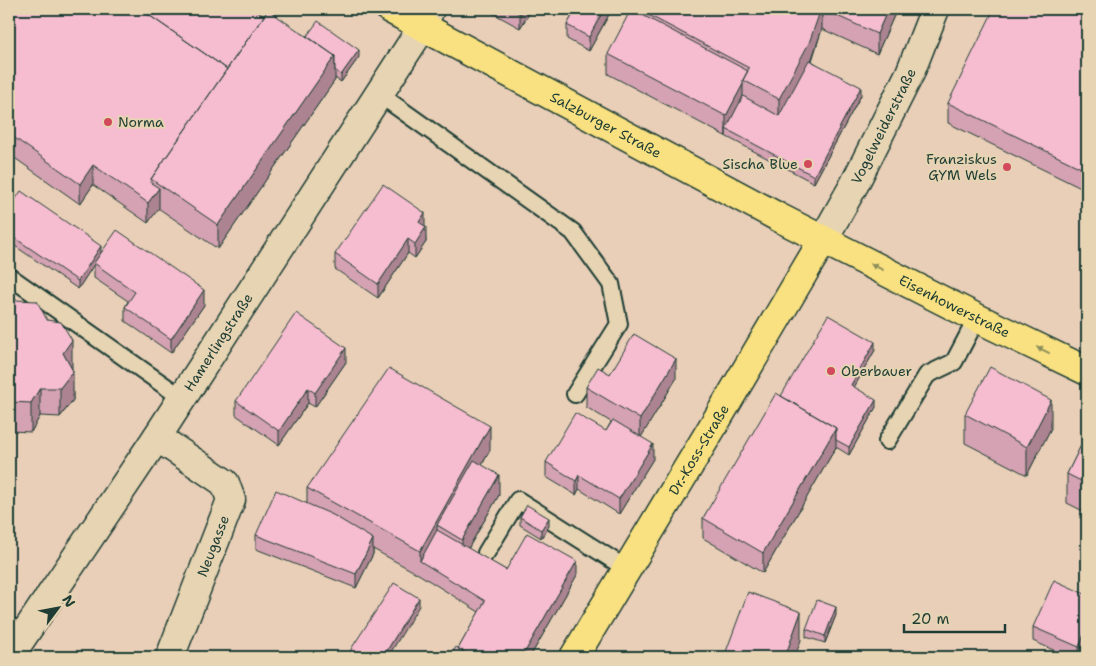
<svg xmlns="http://www.w3.org/2000/svg" width="1096" height="666" viewBox="0 0 1096 666" font-family="'Shantell Sans',sans-serif">
<style>
.lines{fill:none;stroke-linecap:round;stroke-linejoin:round}
.service-casing{stroke:#1f3d34;stroke-width:20}
.minor-casing{stroke:#1f3d34;stroke-width:31}
.secondary-casing{stroke:#1f3d34;stroke-width:31}
.primary-casing{stroke:#1f3d34;stroke-width:31}
.service{stroke:#e6d4b2;stroke-width:16}
.minor{stroke:#e6d4b2;stroke-width:28}
.secondary{stroke:#e6d4b2;stroke-width:28}
.primary{stroke:#f9e181;stroke-width:28}
.wall{fill:#d4a2b2;stroke:#1f3d34}
.shaded-wall{fill:#ac8491;stroke:#1f3d34}
.building{fill:#f6bccf;stroke:#1f3d34}
.oneway{fill:#8c8f5a}
.poi-dot{fill:#d1495b;stroke:#e6d4b2;stroke-width:2}
.labels{text-anchor:middle;stroke-width:4;stroke-linejoin:round;paint-order:stroke}
.poi-label{font-size:14px;fill:#1f3d34;stroke:#e6d4b2;text-anchor:start}
.street-label{font-size:14px;fill:#1f3d34;stroke:#e6d4b2}
</style>
<rect width="100%" height="100%" fill="#e9cfb8"/>
<filter id="ink" filterUnits="userSpaceOnUse"><feTurbulence type="fractalNoise" baseFrequency=".02" numOctaves="2"/><feDisplacementMap in="SourceGraphic" scale="10" xChannelSelector="R" yChannelSelector="G"/><feConvolveMatrix kernelMatrix="1 2 1 2 8 2 1 2 1" color-interpolation-filters="sRGB"/></filter>
<g filter="url(#ink)">
<g class="lines">
<defs>
<path id="service" d="M379,94L573,232L611,284L619,324L575,394
M9,276L182,398
M887,441L927,375L954,362L977,318
M486,553L518,500L627,569
M9,625L24,635"/>
<g id="minor">
<path d="M157,437L225,483L231,500L170,657"/>
<path id="s1" d="M9,657L157,437L423,26L430,9"/>
</g>
<g id="secondary">
<path id="s2" d="M823,240L854,185L910,73L935,9"/>
</g>
<g id="primary">
<path id="s3" d="M390,9L778,217L977,318L1087,371"/>
<path id="s4" d="M574,657L719,416L823,240"/>
</g>
</defs>
<!-- service casing -->
<use href="#service" class="service-casing"/>
<!-- minor casing -->
<use href="#minor" class="minor-casing"/>
<!-- secondary casing -->
<use href="#secondary" class="secondary-casing"/>
<!-- primary casing -->
<use href="#primary" class="primary-casing"/>
<!-- service -->
<use href="#service" class="service"/>
<!-- minor -->
<use href="#minor" class="minor"/>
<!-- secondary -->
<use href="#secondary" class="secondary"/>
<!-- primary -->
<use href="#primary" class="primary"/>
</g>
<!-- wall -->
<path class="wall" d="M9,9L264,16L307,36L359,57L341,82L335,78V80L218,249L158,208L148,223L93,185L80,204L9,154Z
M485,9H532L520,28Z
M576,9H612L589,51L567,39V25Z
M897,9L877,54L822,29L812,61L861,95L814,183L608,74V54L641,15V11Z
M1087,9V191L948,123V103Z
M9,209L101,253L204,305L171,353L125,321V307L128,301L94,278V264L78,289L9,242Z
M425,227L426,242L415,258L408,253L378,298L335,269V254Z
M9,308L72,369L73,400L60,417L40,416L31,432L11,431L9,434V463Z
M875,350L854,387L876,407L849,455L836,447L763,573L703,538V518L781,396Z
M346,362L315,407L308,403L279,445L236,415V401Z
M610,374L676,379L641,437L653,459L619,514L579,489L576,495L546,477V462L606,431L611,422L586,407V387Z
M965,414L1051,428L1027,475L965,443Z
M1087,433V513L1067,503V474Z
M490,450L482,465L499,495L468,549L506,570L577,575L530,657H450L458,649L479,612L420,575L373,549V554L356,588L256,549V535L307,504V488Z
M520,517L549,526L541,538L520,525Z
M836,615L825,643L806,637V629Z
M1033,627L1087,642L1080,657H1069L1033,641Z"/>
<!-- shaded-wall -->
<path class="shaded-wall" d="M523,9H532L520,28V14Z
M604,9H612L589,51V37Z
M821,9H831H822V29L809,67L779,123V99Z
M888,9H897L877,54V34Z
M359,50V57L341,82V75Z
M335,56V80L218,249V225Z
M743,84V104L726,129V136V116Z
M861,87V95L814,183V176Z
M93,165V185L80,204V184Z
M159,188V208L148,223V203Z
M425,213V228L419,222Z
M426,227V242L415,258V244Z
M408,239V253L378,298V284Z
M101,246V254L78,289V281Z
M204,290V305L171,353V339Z
M72,340V369L63,353Z
M875,342V350L851,393V385Z
M346,348V362L315,407V393Z
M676,359V379L640,439V419Z
M73,371V400L60,417V388Z
M40,388V416L31,432V403Z
M308,388V403L279,445V431Z
M876,400V407L849,455V447Z
M1051,400V428L1027,475V447Z
M11,402V431L9,434V405Z
M490,426V450L446,530L437,525V545L420,561V551Z
M836,428V447L763,573V553Z
M653,444V459L619,514V499Z
M499,475V495L462,559V540Z
M579,475V489L576,495V481Z
M549,518V526L541,538V530Z
M373,539V554L356,588V574Z
M577,561V575L530,657H522Z
M419,598V606L388,657H383Z
M836,607V615L825,643V636Z
M801,612V640L795,657H785Z
M1087,627V642L1080,657H1079V647Z"/>
<!-- building -->
<path class="building" d="M9,9H140L227,69L151,179V183L159,188L148,203L93,165L80,184L9,134Z
M140,9H253L264,16L227,69Z
M511,9H523L520,14Z
M576,9H604L589,37L567,25Z
M631,9L748,71L743,80V84L726,116L608,54Z
M643,9H821L809,43L779,99L743,80L749,68L641,11Z
M822,9H888L877,34Z
M994,9H1087V171L948,103Z
M268,10L335,56L218,225L151,179Z
M318,21L359,50L341,75L335,70V56L307,36Z
M809,60L861,87L814,176L726,129L743,96L779,116Z
M383,184L425,213L419,222L426,227L415,244L408,239L378,284L335,254Z
M21,191L101,246L78,281L9,234V209Z
M117,230L204,290L171,339L125,307L135,292L94,263Z
M15,300L37,301L47,320L61,322L72,340L63,353L73,371L60,388H40L31,403L11,402L9,405V308Z
M296,313L346,348L315,393L308,388L279,431L236,401Z
M828,315L875,342L851,385L876,400L849,447L836,440V428L781,396Z
M634,334L676,359L640,419L586,387L598,367L610,374Z
M990,367L1051,400L1027,447L965,414Z
M389,368L490,426L420,551L307,488Z
M776,393L836,428L763,553L703,518Z
M575,413L606,431L613,420L653,444L619,499L579,475L576,481L546,462Z
M1087,433V484L1067,474Z
M474,460L499,475L462,540L437,525Z
M276,490L333,515L373,539L356,574L256,535Z
M527,505L549,518L541,530L520,517Z
M437,530L506,570L527,533L577,561L522,657H473L458,649L485,601L420,561Z
M1054,580L1087,595V627L1079,647L1033,627Z
M394,583L419,598L383,657H347L353,646Z
M748,592L801,612L785,657H724Z
M817,600L836,607L825,636L806,629Z
M456,647L473,657H450Z"/>
<!-- one-way arrows -->
<defs><path id="oneway-solid" d="M-6-.8H1V-3.2L6.5 0L1 3.2V.8H-6Z" transform="scale(1.25)"/></defs>
<g class="oneway">
<use href="#oneway-solid" transform="translate(877 267) rotate(-153)"/>
<use href="#oneway-solid" transform="translate(1043 350) rotate(-154)"/>
</g>
</g>
<!-- markers -->
<g class="poi-dot">
<circle cx="108" cy="122" r="5"/>
<circle cx="808" cy="164" r="5"/>
<circle cx="1007" cy="167" r="5"/>
<circle cx="831" cy="371" r="5"/>
</g>
<g class="labels">
<!-- poi labels -->
<g class="poi-label">
<text x="118" y="127">Norma</text>
<text x="997" y="164" text-anchor="end">Franziskus<tspan x="997" dy="16">GYM Wels</tspan></text>
<text x="798" y="169" text-anchor="end">Sischa Blue</text>
<text x="841" y="376">Oberbauer</text>
</g>
<!-- street labels -->
<g class="street-label">
<text dy="5" stroke="none"><textPath href="#s3" startOffset="245">Salzburger Straße</textPath></text>
<text dy="5" stroke="none"><textPath href="#s2" startOffset="129">Vogelweiderstraße</textPath></text>
<text dy="5" stroke="none"><textPath href="#s3" startOffset="638">Eisenhowerstraße</textPath></text>
<text dy="5" stroke="none"><textPath href="#s1" startOffset="378">Hamerlingstraße</textPath></text>
<text dy="5" stroke="none"><textPath href="#s4" startOffset="242">Dr.-Koss-Straße</textPath></text>
<text transform="translate(213 546) rotate(-69)" y="5">Neugasse</text>
</g>
</g>
<!-- margin -->
<rect width="1096" height="666" fill="none" stroke="#e6d4b2" stroke-width="30"/>
<rect x="15" y="15" width="1066" height="636" fill="none" stroke="#1f3d34" stroke-width="2" filter="url(#ink)"/>
<!-- north arrow -->
<g transform="translate(58 608) rotate(58)" stroke="#e6d4b2" stroke-width="4" paint-order="stroke">
<path d="M0-4L9 19L0 12L-9 19Z" fill="#1f3d34"/>
<text y="-8" font-size="14" font-weight="bold" text-anchor="middle" fill="#1f3d34">N</text>
</g>
<!-- scale -->
<path d="M904 624v8h101v-8" fill="none" stroke="#1f3d34" stroke-width="2.5"/>
<text x="911" y="624" font-size="15" fill="#1f3d34" stroke="#e6d4b2" stroke-width="4" paint-order="stroke">20 m</text>
</svg>
